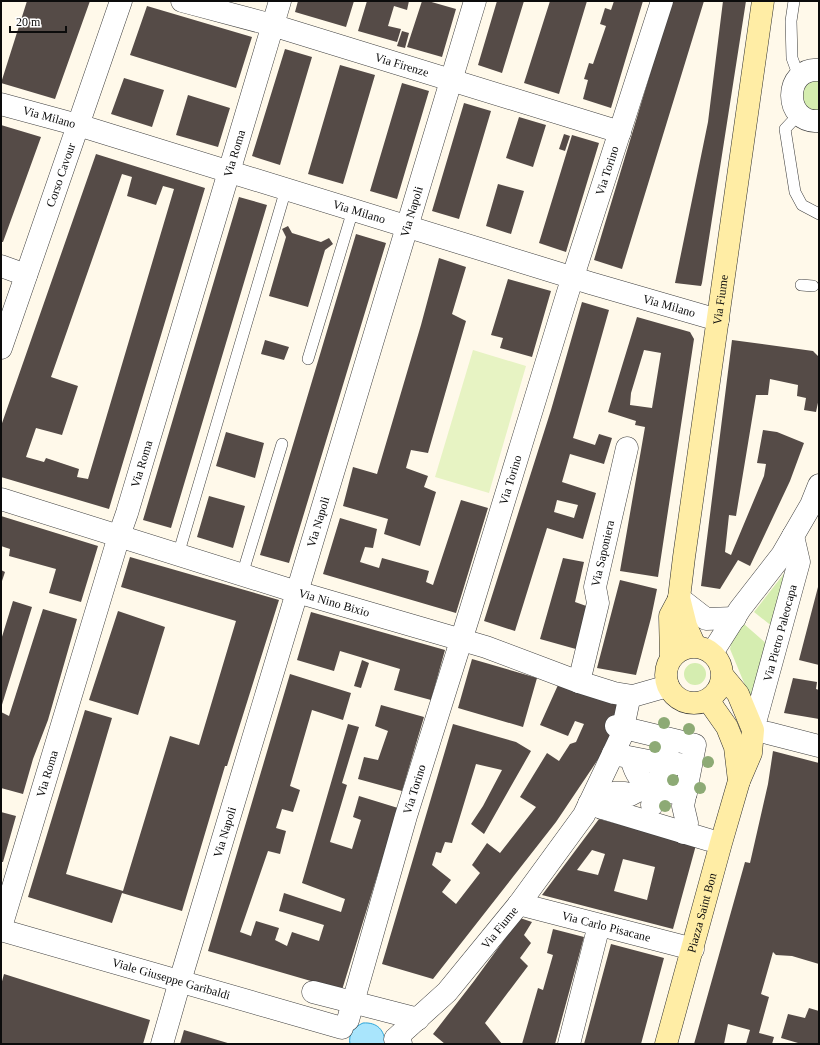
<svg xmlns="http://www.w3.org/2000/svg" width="820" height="1045" viewBox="0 0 820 1045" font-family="'Times New Roman',serif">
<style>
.green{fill:#d5edb0}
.pitch{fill:#e7f3c3}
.water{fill:#a9e5fc;stroke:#29a4da}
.building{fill:#554b47;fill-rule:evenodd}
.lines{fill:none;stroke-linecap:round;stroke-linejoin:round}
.lane-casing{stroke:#3f3f3f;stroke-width:12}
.street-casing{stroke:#3f3f3f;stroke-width:23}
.secondary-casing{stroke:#2e2e2e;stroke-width:23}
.lane{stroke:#fff;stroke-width:11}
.street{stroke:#fff;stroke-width:22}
.secondary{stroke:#ffeda5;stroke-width:22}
.tree{fill:#8daa75}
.labels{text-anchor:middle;stroke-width:4;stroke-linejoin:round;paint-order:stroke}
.street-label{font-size:12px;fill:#0c0c0c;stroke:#fff}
</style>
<rect width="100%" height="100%" fill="#fff9ea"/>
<!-- green -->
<path class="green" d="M819,79V112L805,108L800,93L805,83Z
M786,571L773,627L754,612Z
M744,624L769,646L752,702L730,649L732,639Z
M684 674a11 11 0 1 1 22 0a11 11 0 1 1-22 0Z"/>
<!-- pitch -->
<path class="pitch" d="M473,350L526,366L489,493L435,477Z"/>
<!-- water -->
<path class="water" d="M363,1023C377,1022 385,1030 385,1044H350C348,1034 354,1027 363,1023Z"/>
<!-- building -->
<path class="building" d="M27,1H90L55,99L1,83Z
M298,1H354L346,27L295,12Z
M367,1H409L407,10L394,6L388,26L401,29L397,42L358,31Z
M422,1H428L456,9L442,57L407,47Z
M497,1H524L502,73L478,65Z
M550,1H587L559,94L524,83Z
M614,1H643L611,108L583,99L588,80L584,79L589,63L593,64L606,26L600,24L605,8L611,10Z
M672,1H704L622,269L594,260Z
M723,1H746L702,283L701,286L675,283L708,122Z
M147,6L252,37L236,88L130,55Z
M402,31L409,33L405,48L397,46Z
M285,49L312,57L280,165L252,156Z
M340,65L375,75L343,184L308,174Z
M124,78L164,90L152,127L111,114Z
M402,83L429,91L397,199L370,191Z
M188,95L230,108L218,147L176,135Z
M464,103L491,111L459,219L432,211Z
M519,117L546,125L533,167L506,158Z
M1,125L41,137L3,242H1Z
M564,134L570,136L565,151L559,149Z
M572,135L599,143L566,252L539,243Z
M96,154L205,188L109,509L1,477V426ZM122,174L132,177L127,196L156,205L163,186L174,189L88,479L77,477L79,469L46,458L44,462L26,457L36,428L62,435L78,386L51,377Z
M498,184L524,191L511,234L486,226Z
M239,197L267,205L171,528L143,520Z
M288,226L292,233L321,242L329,238L333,244L325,250L308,307L269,296L286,237L282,229Z
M356,234L386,243L289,563L260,555Z
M439,258L466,267L452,314L466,321L428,453L411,450L406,468L428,476L424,487L436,492L420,546L384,534L388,519L343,506L353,467L377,474L421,325Z
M508,279L551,291L532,357L500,348L503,338L491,335Z
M582,302L609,310L573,438L595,445L599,434L612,438L604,464L570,454L562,482L596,493L583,539L547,528L515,631L484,621L551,410ZM557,500L578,505L574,518L554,512Z
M637,317L690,332L694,339L658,577L620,571L645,427L635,425L636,421L608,412ZM644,350L661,353L652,408L630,405L631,393Z
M265,340L289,347L284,360L261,354Z
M732,340L813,351L819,357V398L816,412L804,410L806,398L797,396L798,385L770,379L768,395H756L736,516L729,515L725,552L731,555L764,476L766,464L757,463L763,430L777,432L804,443L790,481L750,566L738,560L720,589L701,586Z
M226,432L264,443L255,478L216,466Z
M209,496L245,506L233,548L197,537Z
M461,500L488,508L456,613L323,574L340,518L377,529L373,548L365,547L360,562L379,568L382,558L429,571L426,582L433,585Z
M1,516L98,546L81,602L49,593L56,569L9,556L10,549L1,546Z
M130,557L279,600L227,766H225L182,911L122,893L112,923L28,897L85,710L112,718L66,874L123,891L170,736L199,745L236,621L121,587Z
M563,558L584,562L575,602L592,608L583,651L540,639Z
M1,570L5,572L1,584Z
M620,580L657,589L651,618L636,675L597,668Z
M818,587H819V665L799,660Z
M13,601L32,607L1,708V640Z
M43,609L77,619L48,720L33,759L23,794L1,788V712L9,716Z
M118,611L165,627L138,715L89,700Z
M311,612L445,650L431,700L394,690L400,669L340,651L334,671L297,660Z
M472,659L537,678L523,727L458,708Z
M362,660L369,663L361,688L354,686Z
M290,674L351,693L343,720L312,710L290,786L300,790L293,812L282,809L276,828L286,831L280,854L268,851L240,932L251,936L256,921L279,928L275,940L287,946L292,932L319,941L324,925L279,911L284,893L341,912L345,899L302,883L348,724L359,727L342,783L347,785L330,842L352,849L361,820L353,817L359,796L398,808L342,990L208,951Z
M793,678L817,682L816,689L819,690V719L784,713Z
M558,685L590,694L624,707L605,749L556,822L433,979L382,964L453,724L516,742L531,751L484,834L471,824L483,806L502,770L476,764L452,843L445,842L441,853L436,852L432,865L451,880L442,892L456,904L480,873L472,865L487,843L500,853L536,807L520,797L547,753L559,761L570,744L576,742L584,724L575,721L568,736L540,725Z
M381,705L424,717L402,791L358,779L364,757L378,760L388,731L375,726Z
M773,751L819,763V964L792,956L776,955L773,952L761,994L769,997L759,1033L774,1037L772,1044H746L750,1030L728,1024L724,1044H694L745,862L750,863L768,784Z
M1,812L16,816L3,862H1Z
M599,819L696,845L673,929L542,895ZM592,850L605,854L598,875L577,870ZM623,859L655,867L647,900L614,891Z
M520,918L532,922L524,935L531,943L520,958L528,966L485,1023L502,1044H445L433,1034L474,981Z
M553,929L584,937L555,1044H522L538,988L543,990L553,955L547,953Z
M611,944L664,958L641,1044H584Z
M4,974L150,1020L143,1044H1V985Z
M809,1008L819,1011V1044H798V1043L781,1038L788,1014L805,1018Z
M184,1030L231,1044H180Z"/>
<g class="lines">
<defs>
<path id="lane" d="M794,1L791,21L792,58L799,77
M799,114L785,129L795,192L802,205L819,214
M801,285L813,286
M308,359L353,210
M178,555L286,189
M242,575L282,444"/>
<g id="street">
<path id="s1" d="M182,1L272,25L620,132"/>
<path d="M819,70C783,67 783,124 819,121"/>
<path id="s2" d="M1,104L78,125L590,283L718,320"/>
<path d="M1,266L26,275"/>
<path id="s3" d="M1,348L121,1"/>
<path id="s4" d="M1,499L297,592L486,647L579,682L614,693L633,696L668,686"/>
<path d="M793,536L799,562L753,730L768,733L819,746"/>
<path d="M679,598L706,619L735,618"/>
<path d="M712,653L740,609L782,555L811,505L819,485"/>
<path id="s5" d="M579,682L598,603L595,587L627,448"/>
<path d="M616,726L695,745L683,806L687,823L684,833"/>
<path d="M671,740L655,792L686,793"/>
<path d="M613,754L664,764H679"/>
<path d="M631,758C636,777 641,780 655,792L652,805"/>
<path d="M589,804L709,840"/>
<path d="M602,808L613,793H625L630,795L647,786"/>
<path id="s6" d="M519,904L693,949"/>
<path id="s7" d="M1,927L119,536L127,513L280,1"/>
<path id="s8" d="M1,930L342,1028"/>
<path d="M313,992L418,1019"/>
<path id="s9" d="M348,1020L406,816L470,612L568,292L662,1"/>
<path id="s10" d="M162,1044L180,981L475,1"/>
<path id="s11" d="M401,1044L395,1039L447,992L519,904L584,815L621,737L628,704"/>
<path d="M569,1044L599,925"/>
</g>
<g id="secondary">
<path id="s12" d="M695,646L686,626L679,598L684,557L763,1"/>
<circle cx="694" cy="675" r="28"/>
<path d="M671,658L670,616L678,601"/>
<path d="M708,700L727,727L735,747L739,781"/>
<path id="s13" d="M666,1044L721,843L739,781L751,753L753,730L738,694L723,676"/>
</g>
</defs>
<!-- lane casing -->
<use href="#lane" class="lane-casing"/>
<!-- street casing -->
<use href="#street" class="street-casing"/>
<!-- secondary casing -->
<use href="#secondary" class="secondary-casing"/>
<!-- lane -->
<use href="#lane" class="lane"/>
<!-- street -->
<use href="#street" class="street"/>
<!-- secondary -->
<use href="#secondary" class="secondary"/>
</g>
<!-- trees -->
<g class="tree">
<circle cx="664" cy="723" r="6"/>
<circle cx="689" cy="729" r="6"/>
<circle cx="655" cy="747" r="6"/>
<circle cx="708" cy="762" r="6"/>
<circle cx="673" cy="780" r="6"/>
<circle cx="700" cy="788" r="6"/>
<circle cx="665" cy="806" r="6"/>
</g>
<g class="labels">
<!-- street labels -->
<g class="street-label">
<text dy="4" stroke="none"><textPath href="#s1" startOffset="229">Via Firenze</textPath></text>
<text dy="4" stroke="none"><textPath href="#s2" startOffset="50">Via Milano</textPath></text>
<text dy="4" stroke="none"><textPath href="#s7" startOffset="808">Via Roma</textPath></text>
<text dy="4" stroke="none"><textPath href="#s9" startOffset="888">Via Torino</textPath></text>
<text dy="4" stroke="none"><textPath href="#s3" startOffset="183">Corso Cavour</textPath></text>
<text dy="4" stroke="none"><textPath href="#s2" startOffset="374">Via Milano</textPath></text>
<text dy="4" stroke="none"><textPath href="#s10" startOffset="869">Via Napoli</textPath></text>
<text dy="4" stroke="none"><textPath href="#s12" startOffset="352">Via Fiume</textPath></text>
<text dy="4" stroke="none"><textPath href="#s2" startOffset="698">Via Milano</textPath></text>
<text dy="4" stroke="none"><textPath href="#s7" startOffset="484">Via Roma</textPath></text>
<text dy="4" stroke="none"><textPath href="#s9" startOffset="564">Via Torino</textPath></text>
<text dy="4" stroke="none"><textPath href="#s10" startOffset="545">Via Napoli</textPath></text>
<text dy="4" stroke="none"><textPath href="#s5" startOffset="132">Via Saponiera</textPath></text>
<text dy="4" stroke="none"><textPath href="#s4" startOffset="349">Via Nino Bixio</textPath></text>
<text transform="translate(780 633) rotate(-75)" y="4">Via Pietro Paleocapa</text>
<text dy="4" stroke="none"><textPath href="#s7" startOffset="160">Via Roma</textPath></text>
<text dy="4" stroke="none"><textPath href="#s9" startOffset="240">Via Torino</textPath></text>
<text dy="4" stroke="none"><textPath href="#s10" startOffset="221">Via Napoli</textPath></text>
<text dy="4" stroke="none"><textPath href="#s13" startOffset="136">Piazza Saint Bon</textPath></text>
<text dy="4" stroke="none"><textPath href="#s6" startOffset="90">Via Carlo Pisacane</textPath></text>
<text dy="4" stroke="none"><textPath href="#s11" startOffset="161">Via Fiume</textPath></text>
<text dy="4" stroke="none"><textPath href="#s8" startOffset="177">Viale Giuseppe Garibaldi</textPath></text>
</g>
</g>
<!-- border -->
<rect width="820" height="1045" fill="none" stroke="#0c0c0c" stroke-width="4"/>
<!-- scale -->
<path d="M10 26v6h56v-6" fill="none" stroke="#0c0c0c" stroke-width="2"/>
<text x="16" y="26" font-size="12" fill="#0c0c0c" stroke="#ffffff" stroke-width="3" paint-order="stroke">20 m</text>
</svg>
